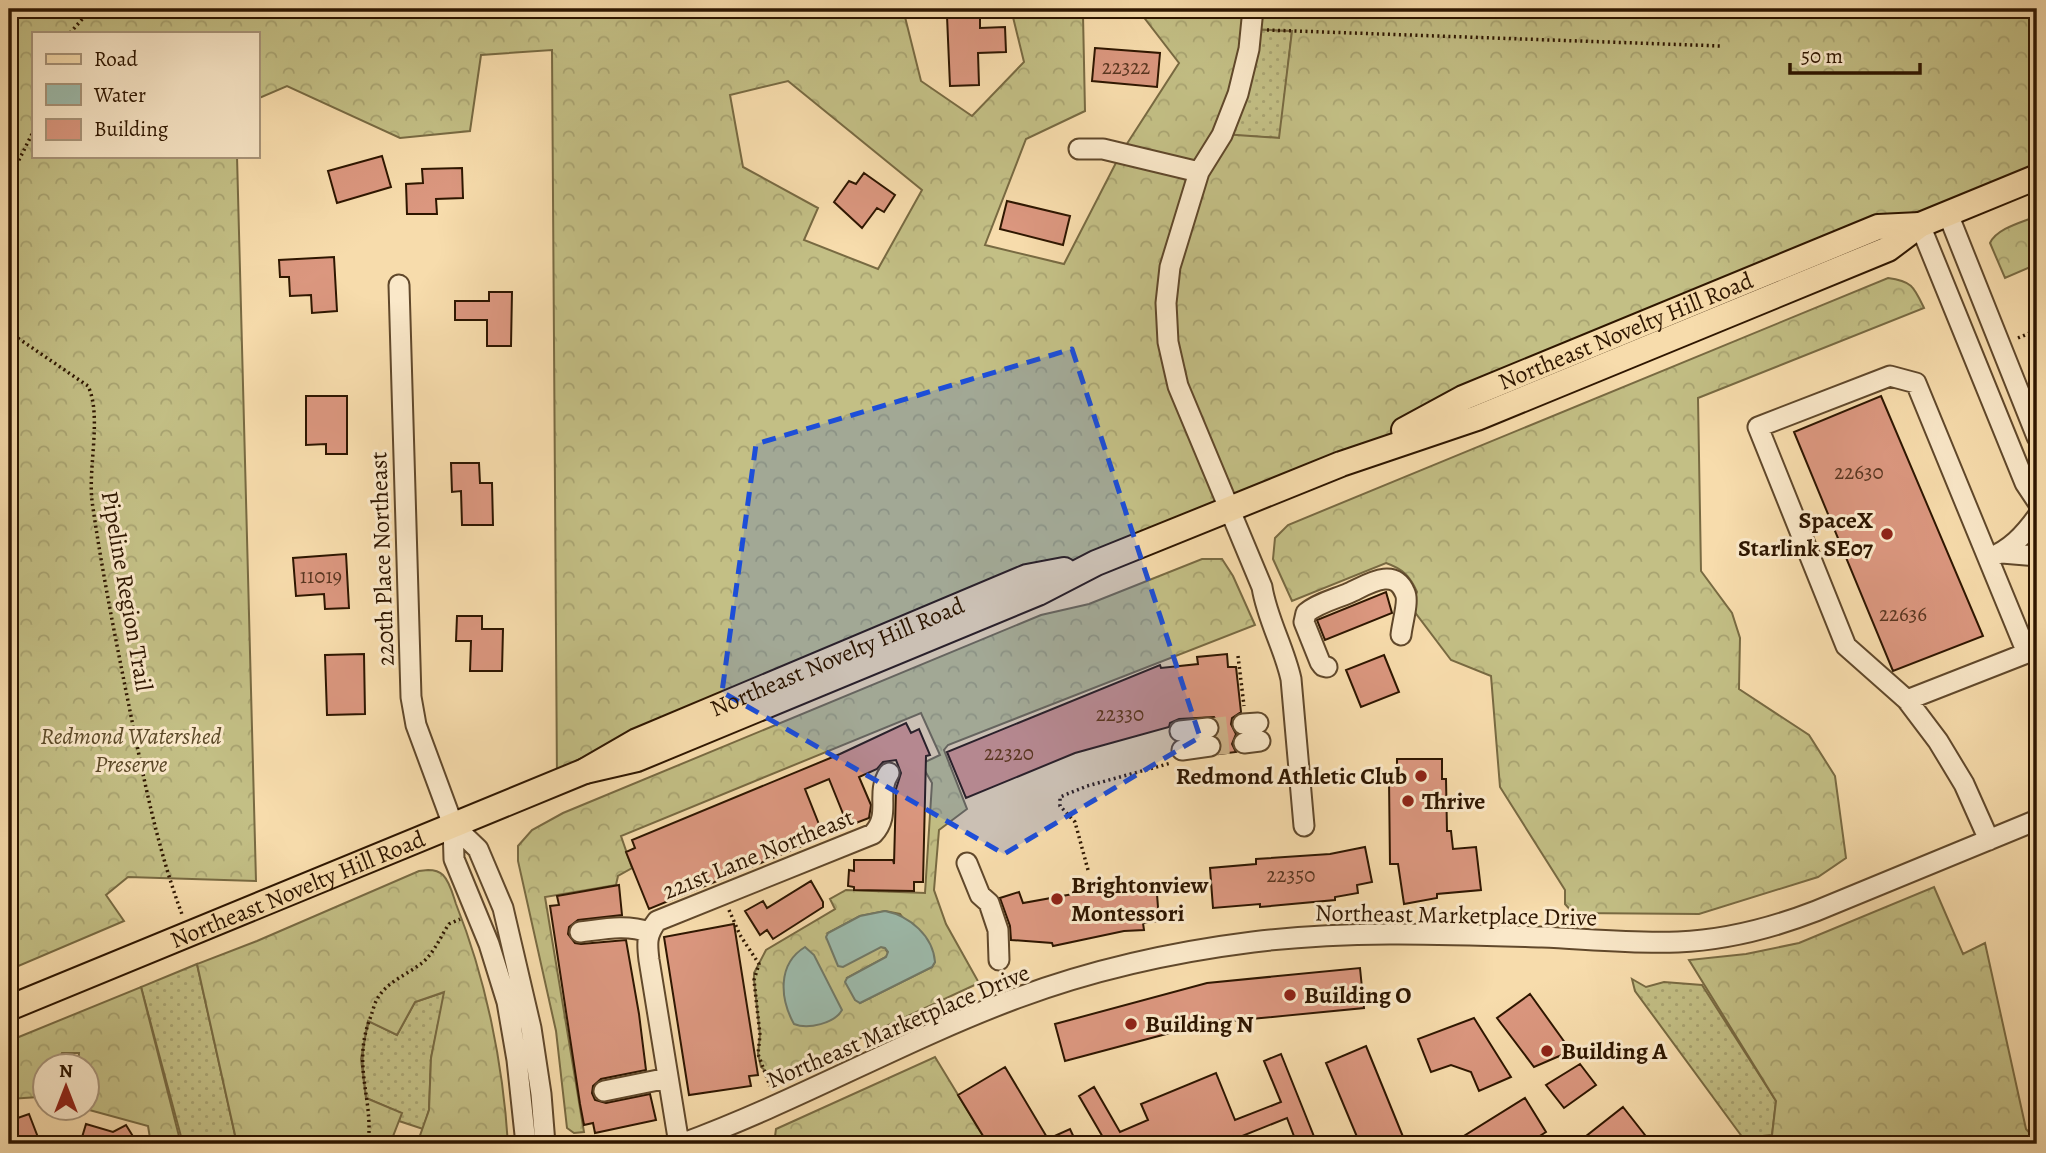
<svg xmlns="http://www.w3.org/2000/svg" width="2046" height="1153" viewBox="0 0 2046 1153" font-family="Alegreya,serif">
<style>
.grass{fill:url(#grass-dots);stroke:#786a42;stroke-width:2}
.forest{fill:url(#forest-crowns);stroke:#786a42;stroke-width:2;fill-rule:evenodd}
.water{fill:#9dbbac;stroke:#717967;stroke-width:2}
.building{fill:#db977f;stroke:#2e1600;stroke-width:2}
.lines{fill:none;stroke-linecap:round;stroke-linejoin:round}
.minor-tunnel{stroke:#cfb48a;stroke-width:19;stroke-dasharray:19 10;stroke-linecap:butt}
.minor-casing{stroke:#60482b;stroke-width:23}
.major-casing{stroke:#2e1600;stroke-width:28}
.path{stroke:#2e1600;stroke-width:3.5;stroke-dasharray:2 3.5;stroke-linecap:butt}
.minor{stroke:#fae8c9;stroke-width:19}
.major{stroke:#f7dcac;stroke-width:24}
.marked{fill:#1d4ed8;fill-opacity:0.2;stroke:#1d4ed8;stroke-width:5;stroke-dasharray:14 9;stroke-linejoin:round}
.poi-dot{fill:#8f2418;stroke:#fae8c9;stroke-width:2.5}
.labels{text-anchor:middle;stroke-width:6;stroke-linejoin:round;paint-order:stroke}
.number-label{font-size:21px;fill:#593620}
.street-label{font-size:24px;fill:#2e1600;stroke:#fae8c9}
.poi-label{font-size:24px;font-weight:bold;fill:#2e1600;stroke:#fae8c9;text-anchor:start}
.park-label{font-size:24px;font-style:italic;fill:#5b4928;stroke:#fae8c9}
</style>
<defs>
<pattern id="grass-dots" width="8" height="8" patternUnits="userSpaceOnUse" patternTransform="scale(1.75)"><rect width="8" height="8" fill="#c3bf85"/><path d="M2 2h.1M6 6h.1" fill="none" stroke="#a8a371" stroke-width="1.8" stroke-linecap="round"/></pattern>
<pattern id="forest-crowns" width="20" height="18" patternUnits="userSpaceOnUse" patternTransform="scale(1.75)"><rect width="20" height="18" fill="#c3bf85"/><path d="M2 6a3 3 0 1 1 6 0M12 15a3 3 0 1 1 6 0" fill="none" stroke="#a8a371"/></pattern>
</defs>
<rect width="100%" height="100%" fill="#f7dcac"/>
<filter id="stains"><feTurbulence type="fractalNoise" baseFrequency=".00286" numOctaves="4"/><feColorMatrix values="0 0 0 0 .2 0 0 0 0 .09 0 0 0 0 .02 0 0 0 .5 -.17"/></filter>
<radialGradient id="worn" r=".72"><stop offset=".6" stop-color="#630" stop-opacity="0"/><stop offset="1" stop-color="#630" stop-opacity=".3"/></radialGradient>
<!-- grass -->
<path class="grass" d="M1251,29L1292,31L1280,138L1222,135Z
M197,964L237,1144H183L141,987Z
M1632,979L1646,987L1664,982L1702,985L1776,1101L1772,1135L1743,1138L1635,991Z
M445,992L431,1058L429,1110L423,1129L399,1121L401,1113L366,1098C362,1067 360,1052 369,1021L397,1035L415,1002Z"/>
<!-- forest -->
<path class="forest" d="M9,9H903L921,81L972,116L1024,62L1011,9H2037V177L1341,464L557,782L552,50L481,55L470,131L400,138L287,86L257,99V33H33V156H237L256,881L128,877L106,895L124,921L9,970ZM1083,15H1142L1179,63L1121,153L1064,264L985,245L1026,139L1085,111ZM1251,29L1292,31L1279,138L1223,134ZM788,81L922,190L878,269L804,240L818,208L743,167L730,95Z
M2037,216V264L2005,278L1990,243C1997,228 2023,222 2037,216Z
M1888,278C1912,281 1914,287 1924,308L1698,398L1701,571L1732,613L1740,638L1739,689L1809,735L1835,776L1846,858L1818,877L1699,914L1573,913L1565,904V890L1500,787L1491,676L1451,660L1411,607L1417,592C1410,576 1403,569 1386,563L1292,601L1273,559L1275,538L1288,525Z
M1202,559H1222L1233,576L1255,625L948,745L944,750L967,809L939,830L934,890L946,924L979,983L774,1078L761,1067L758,1054L760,1035L754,980V973L766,950L835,909L830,899L846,890L925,893L932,783L921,764L940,755L921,713L621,836L632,868L618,876L616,885L545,897L584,1132L574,1133L567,1128L556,1031L518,861V846L532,830L563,813L1041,615L1089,604ZM885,911L900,914L935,962L932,967L860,1003L847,978L886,957L888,953L885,948L828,933L860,916Z
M428,870C434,870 439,871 443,875C450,882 453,895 456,904C486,979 503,1064 508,1144H417L429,1110L431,1058L444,992L415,1002L397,1035L368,1021L361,1059L366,1098L402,1113L390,1144H237L197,964L257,941L419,871Z
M1934,887L1963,954L1985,943L2026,1129L2034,1138L2037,1139V1144H1771L1776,1101L1689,960L1746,954L1799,943Z
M141,987L181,1144H151L148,1126L82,1108H88V1066L78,1065L79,1053H62L56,1065L46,1066L45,1084L39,1097L9,1099V1041Z
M935,1057L988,1144H774L776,1129Z"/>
<!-- water -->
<path class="water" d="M885,911C910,916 933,936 935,962L932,967L860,1003L855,1000L845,982L847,978L886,957L888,952L885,948L881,947L843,967L838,966L826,937L828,933L860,916Z
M805,947L814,955L842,1010C835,1023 808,1030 794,1024C780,999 777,964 805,947Z"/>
<!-- building -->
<path class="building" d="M980,15V28L1005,27L1006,52L978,53L979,85L950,86L947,16Z
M1095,48L1160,53L1157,87L1092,81Z
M382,156L391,187L337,203L328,171Z
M462,168L463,198L436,199L437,214H407L406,184L423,183L422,169Z
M864,173L895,195L884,212L877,208L862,228L834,202L849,181L856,184Z
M1007,201L1070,216L1063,245L1000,229Z
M334,257L337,311L312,313L311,295L290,296L289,277H280L279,260Z
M489,292H512L511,346H487V320H455V301H489Z
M306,396H347V454H326V444L306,445Z
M1881,396L1983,636L1893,671L1794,432Z
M451,463H479L480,483H492L493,525H462L461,491L452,492Z
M346,554L349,608L325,609L324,594L296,596L293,558Z
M1386,592L1392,613L1325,640L1317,620Z
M457,616H482V629H503L502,671H470L471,641H456Z
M364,654L365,714L327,715L325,655Z
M1227,654L1228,667H1236L1241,712L1232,718L1231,724L1236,734L1232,744L1236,752L1219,754L1222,745L1217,736L1220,726L1214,717L1179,719L1170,723L1169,727L1075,753L966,798L947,752L1160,665L1161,668L1198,664L1197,657Z
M1384,655L1399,692L1361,707L1346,670Z
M906,723L911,733L919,729L930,755L926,756L923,882H914V891L854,890V887L848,886L849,870L854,871V860H893L894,864L896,789L901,773L896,760L883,762L877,769L859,777L871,805L869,818L848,826L829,779L805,789L824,837L649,909L626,852L635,848L632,840L840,754Z
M1397,759H1442V779H1446L1447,831H1451L1453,849L1476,847L1481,890L1437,894V898L1404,904L1398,864H1390L1389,779H1397Z
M1365,847L1372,882L1357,885L1358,893L1335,897V900L1260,907V904L1213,908L1210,868L1256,864V859L1330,854Z
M811,881L823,902V907L773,939L767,930L760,935L745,911L763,901L767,908Z
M1147,884L1148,894H1157L1159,921L1143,923L1144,930L1124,931L1053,946L1052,943L1011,940L1010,926L1000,898L1019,892L1023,903L1123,885Z
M619,885L622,915L578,920L569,927L568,934L575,943L581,944L626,940L639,1014L646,1070L601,1079L593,1086L592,1093L595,1100L606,1103L650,1094L656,1120L595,1133L593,1123L584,1125L580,1104L550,906L559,905L557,896Z
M734,924L758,1075L749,1076L751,1086L689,1095L664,937Z
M1360,968L1364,1008L1220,1022L1219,1020L1065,1061L1055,1024L1207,983Z
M1530,994L1571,1051L1534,1067L1497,1018Z
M1474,1018L1511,1077L1479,1091L1471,1072L1451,1065L1431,1072L1418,1039Z
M1366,1046L1406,1144H1360L1326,1063Z
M1281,1054L1317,1144H1297L1287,1118L1242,1136L1245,1144H1091L1104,1139L1079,1096L1094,1087L1120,1132L1148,1120L1141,1104L1216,1073L1235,1120L1281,1102L1264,1061Z
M1580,1064L1596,1085L1564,1108L1546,1085Z
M1005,1067L1048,1139L1070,1129L1077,1144H988L958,1095Z
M1525,1098L1546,1132L1527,1144H1451Z
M1623,1107L1652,1144H1576Z
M29,1114L39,1140L28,1144H9V1121Z
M86,1124L113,1132L126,1125L134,1138L141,1140L140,1144H80Z"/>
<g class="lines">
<!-- minor-tunnel -->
<path class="minor-tunnel" d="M1208,728L1243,724
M1210,746L1244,743"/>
<defs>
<path id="minor" d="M1253,9L1249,49L1238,94L1222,135L1199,172L1170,267L1166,303L1168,342L1178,386L1262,587C1267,619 1284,647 1291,679L1304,826
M1079,149H1103L1199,172
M1948,214L2037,437
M1920,225L2025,483L2037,501
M399,285L411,697L416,725L453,825L454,859L489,944L507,1002L517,1060L526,1144
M2002,553L2037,556
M1989,558C2010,550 2024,535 2037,517
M1327,667L1323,666L1320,662L1304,622L1306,613C1318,603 1335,599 1349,593C1367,585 1394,566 1405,593C1409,601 1402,624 1401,635
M1907,700L2027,653L1916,383L1890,376L1758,427L1846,646L1907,700L1938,741L1964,784L1989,840
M1243,724L1258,723
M1180,731L1208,728
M1244,743L1260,741
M1182,750L1210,746
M453,825L478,849L503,908L531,1028L541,1094L545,1144
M967,863L980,895L989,903L998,930L999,960
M580,932C604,929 626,924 649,932
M604,1091L668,1078
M679,1144L649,960C647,944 646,935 657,921L873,834C892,814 875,794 889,773
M681,1144C796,1102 902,1041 1017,998C1092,970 1173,952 1253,942C1349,930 1446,934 1542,937C1587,939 1633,944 1678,942C1726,940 1772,928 1816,911L2037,820"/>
<g id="major">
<path id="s1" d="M1404,430L1463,398L1878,227L1920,225"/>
<path d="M585,771L637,759L1038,593L1096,563L1341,464L1477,418L1888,249L1920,225L2037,177"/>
<path id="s2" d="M9,1008L585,771L637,741L1027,577L1064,570"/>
</g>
</defs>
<!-- minor casing -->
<use href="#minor" class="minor-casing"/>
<!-- major casing -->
<use href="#major" class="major-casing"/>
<!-- path -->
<path class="path" d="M1267,30L1721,46
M70,33L85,16L99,9
M9,180L33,132
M9,332L88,386C102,415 88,467 92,501C102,572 116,641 130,711C144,780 158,851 183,917
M2018,338L2037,330
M1238,656L1244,706
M1088,870L1075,822L1060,806V797L1087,786L1171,763
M729,910L740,935L759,964L754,980L760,1035L758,1054L770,1086
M368,1144C374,1098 351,1065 371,1016C373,1010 375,1001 379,996C389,981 408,974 422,963C435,952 440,937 449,924L460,919"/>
<!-- minor -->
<use href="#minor" class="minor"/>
<!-- major -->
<use href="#major" class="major"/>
</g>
<!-- marked area -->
<path class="marked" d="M1072,349L1200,737L1004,854L722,692L756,444Z"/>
<!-- markers -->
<g class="poi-dot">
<circle cx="1887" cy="534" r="7"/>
<circle cx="1421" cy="776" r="7"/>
<circle cx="1408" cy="801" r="7"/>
<circle cx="1057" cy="899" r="7"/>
<circle cx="1290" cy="995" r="7"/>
<circle cx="1131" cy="1024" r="7"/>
<circle cx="1547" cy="1051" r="7"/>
</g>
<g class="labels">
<!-- number labels -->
<g class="number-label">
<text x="1126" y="74">22322</text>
<text x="1859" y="479">22630</text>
<text x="321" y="583">11019</text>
<text x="1903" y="621">22636</text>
<text x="1120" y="721">22330</text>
<text x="1009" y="760">22320</text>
<text x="1291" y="882">22350</text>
</g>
<!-- street labels -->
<g class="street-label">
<text dy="8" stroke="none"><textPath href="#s1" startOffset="243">Northeast Novelty Hill Road</textPath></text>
<text transform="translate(382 559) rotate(-92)" y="8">220th Place Northeast</text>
<text transform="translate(127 591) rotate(80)" y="8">Pipeline Region Trail</text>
<text dy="8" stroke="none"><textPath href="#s2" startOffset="900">Northeast Novelty Hill Road</textPath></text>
<text transform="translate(758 854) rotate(-22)" y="8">221st Lane Northeast</text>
<text dy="8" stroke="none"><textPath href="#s2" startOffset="312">Northeast Novelty Hill Road</textPath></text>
<text transform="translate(1456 915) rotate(1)" y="8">Northeast Marketplace Drive</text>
<text transform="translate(898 1026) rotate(-23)" y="8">Northeast Marketplace Drive</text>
</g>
<!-- poi labels -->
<g class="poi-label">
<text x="1873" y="528" text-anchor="end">SpaceX<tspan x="1873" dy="28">Starlink SE07</tspan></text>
<text x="1407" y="784" text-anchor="end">Redmond Athletic Club</text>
<text x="1422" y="809">Thrive</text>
<text x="1071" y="893">Brightonview<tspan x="1071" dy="28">Montessori</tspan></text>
<text x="1304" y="1003">Building O</text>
<text x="1145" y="1032">Building N</text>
<text x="1561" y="1059">Building A</text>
</g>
<!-- park labels -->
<g class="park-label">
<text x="131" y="744">Redmond Watershed<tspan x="131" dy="28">Preserve</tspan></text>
</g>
</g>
<!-- margin -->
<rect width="2046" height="1153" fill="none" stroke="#f7dcac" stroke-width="35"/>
<rect x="10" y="10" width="2025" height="1132" fill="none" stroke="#2e1600" stroke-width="3.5"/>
<rect x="18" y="18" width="2011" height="1118" fill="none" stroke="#2e1600" stroke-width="2"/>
<!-- legend -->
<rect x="32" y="32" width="228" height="126" fill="#fae8c9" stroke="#a89479" stroke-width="2"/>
<rect x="46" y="54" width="35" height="10" fill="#f7dcac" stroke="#a89479" stroke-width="2"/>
<text x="94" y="66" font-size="21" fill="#2e1600">Road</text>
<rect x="46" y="84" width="35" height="21" fill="#9dbbac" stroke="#a89479" stroke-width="2"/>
<text x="94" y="102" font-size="21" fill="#2e1600">Water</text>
<rect x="46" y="119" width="35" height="21" fill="#db977f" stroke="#a89479" stroke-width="2"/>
<text x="94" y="136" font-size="21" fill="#2e1600">Building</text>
<!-- north arrow -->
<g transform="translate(66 1087)"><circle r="33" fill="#fae8c9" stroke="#a89479" stroke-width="2"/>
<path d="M0-5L12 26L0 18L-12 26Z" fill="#8f2418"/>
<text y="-10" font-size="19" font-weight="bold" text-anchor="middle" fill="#2e1600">N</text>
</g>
<!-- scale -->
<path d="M1790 63v10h130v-10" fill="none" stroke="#2e1600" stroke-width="3.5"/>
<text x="1801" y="63" font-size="21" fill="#2e1600" stroke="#fae8c9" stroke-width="5" paint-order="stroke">50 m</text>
<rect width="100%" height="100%" filter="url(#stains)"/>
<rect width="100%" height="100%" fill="url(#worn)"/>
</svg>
